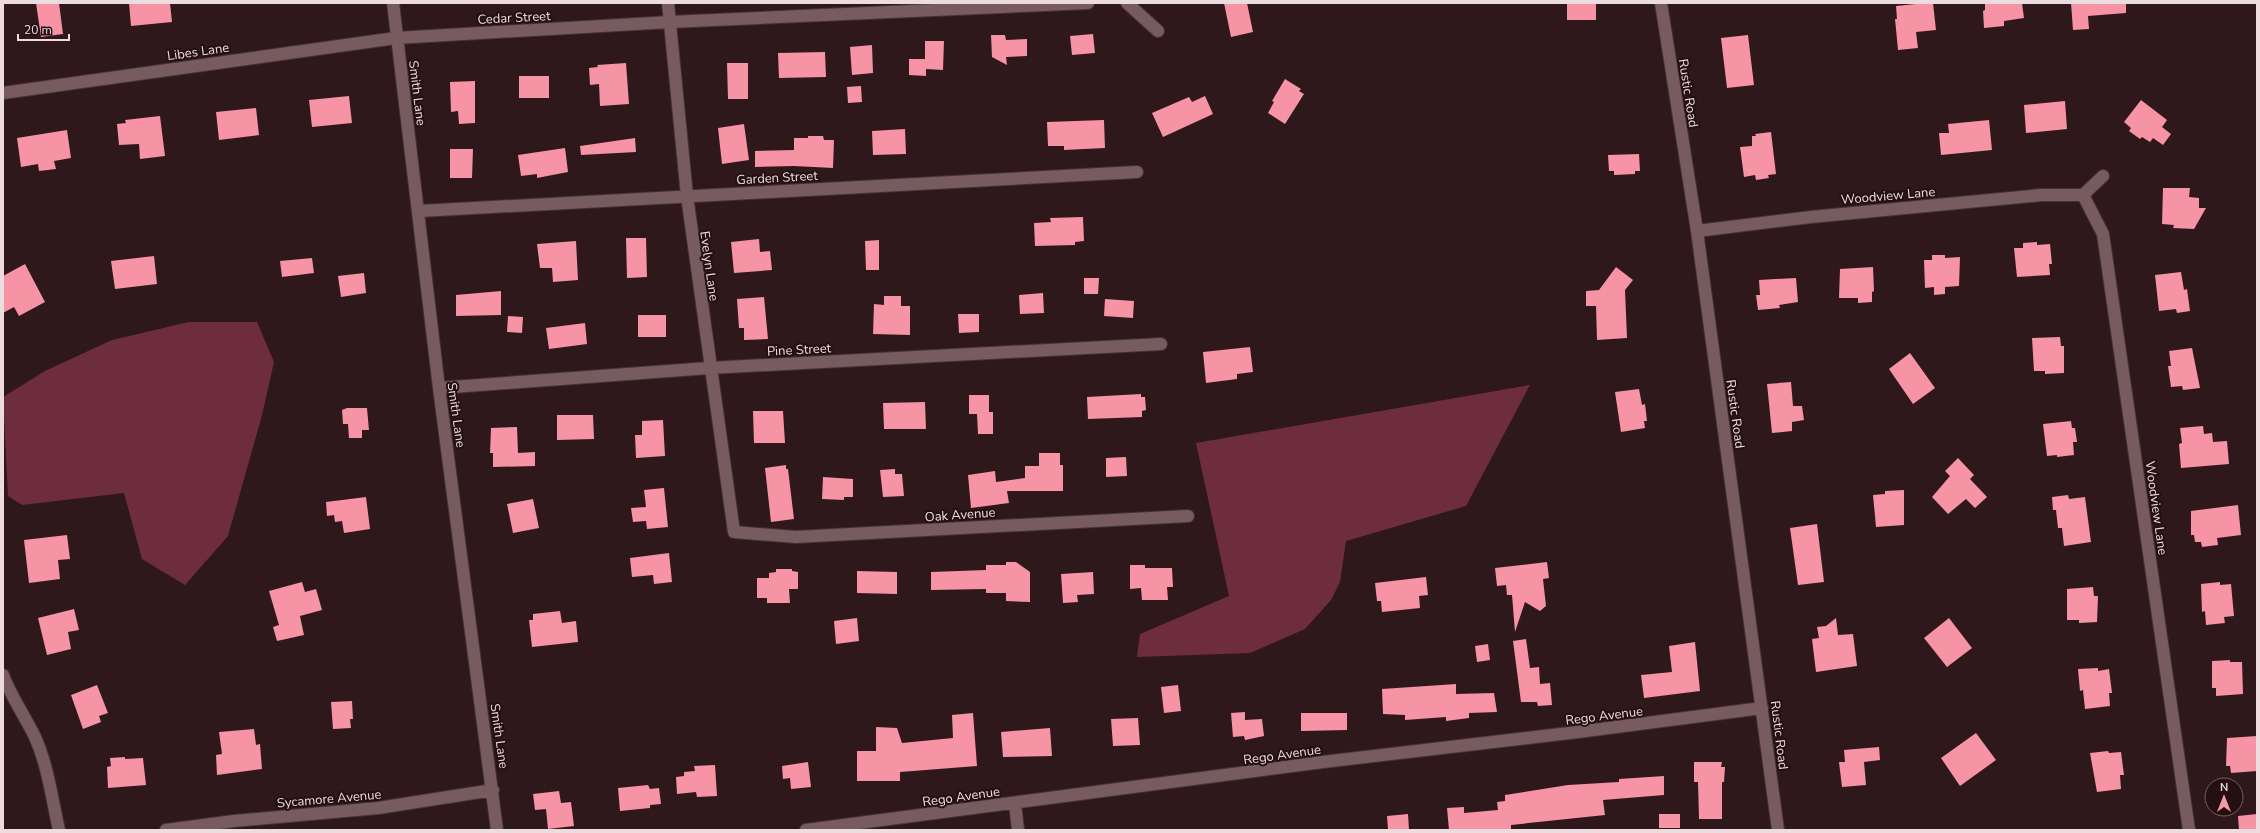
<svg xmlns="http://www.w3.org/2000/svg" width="2260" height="833" viewBox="0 0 2260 833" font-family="'Nunito Sans',sans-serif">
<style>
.green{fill:#6e2d3c}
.building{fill:#f693a5}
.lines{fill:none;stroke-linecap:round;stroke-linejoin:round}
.minor-casing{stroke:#453337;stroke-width:14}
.minor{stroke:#775b5f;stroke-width:12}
.labels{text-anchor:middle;stroke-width:4;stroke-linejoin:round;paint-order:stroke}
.street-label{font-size:13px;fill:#eddcdf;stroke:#240f13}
</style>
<rect width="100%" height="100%" fill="#2f181c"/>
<!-- green -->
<path class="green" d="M189,322H257L274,362L262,415L228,536L185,585L142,559L124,493L22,505L8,496L3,397L45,371L112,340Z
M1530,385L1466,506L1346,541L1340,582L1331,600L1305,629L1250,653L1137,657L1140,634L1229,596L1196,443Z"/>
<!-- building -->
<path class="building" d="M36,3H59L63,34L41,37Z
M129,3H170L172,22L131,26Z
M1224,3H1247L1253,32L1231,37Z
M1567,3L1596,4V20H1567Z
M1925,3H1933L1936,30L1916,32L1918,48L1898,50L1895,19H1897L1896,6Z
M1985,3H2022L2024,18L2004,21V26L1984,28L1983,11L1985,10Z
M2071,3H2126V13L2088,16L2089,29L2073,30Z
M1093,34L1095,53L1072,55L1070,36Z
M991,35H1005L1006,40L1027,39V56L1006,57L1007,65L992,57Z
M1748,35L1754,85L1727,88L1721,38Z
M925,41H944L943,70L926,69V76L909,75V59H925Z
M872,45L873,73L852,75L850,47Z
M825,52L826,77L779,78L778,53Z
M626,63L629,104L600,106L599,84L590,85L589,68L598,67L597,65Z
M727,63H748V99H728Z
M519,76H549V98H519Z
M1285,79L1301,89L1299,91L1304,94L1285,124L1268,113L1274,102L1272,101Z
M475,81V123L459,124L458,111L451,112L450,82Z
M861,86L862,102L848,103L847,87Z
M349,96L352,123L312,127L309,100Z
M1205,96L1213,114L1163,137L1152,113L1189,97L1192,102Z
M2141,100L2167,120L2162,127L2171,134L2163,145L2153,138L2150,142L2142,137L2140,139L2129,131L2131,128L2124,122Z
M2065,101L2067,129L2026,133L2024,105Z
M256,108L259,135L219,140L216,112Z
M160,116L165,156L140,159L139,144L119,145L117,124L126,123L125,120Z
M1104,120L1105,148L1064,150V146H1048L1047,122Z
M1989,120L1992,150L1941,155L1939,133H1949L1948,124Z
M744,124L749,160L722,164L718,128Z
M905,129L906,154L873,155L872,131Z
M67,130L71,158L54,161L56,169L39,171L38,164L21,167L17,138Z
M1771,132L1776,174L1768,175L1769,178L1756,180L1755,175L1744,177L1740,147L1752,146V136H1756L1755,134Z
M808,136H823L824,140H834L833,168L794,166L755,167V151L794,150V138H808Z
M635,138L636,152L581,155L580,146Z
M565,148L568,172L537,178V174L521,176L518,155Z
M450,149H473L472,178H450Z
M1639,154L1640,171H1635V174L1614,175V171H1609L1608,155Z
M2163,188H2190L2189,197L2199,198V208H2206L2194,229L2173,228L2174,225L2162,224Z
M1083,217L1084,241L1075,242V245L1035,246L1034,223L1051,222L1050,218Z
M626,238H646L647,277L627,278Z
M759,239L760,252L770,251L772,270L734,273L731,242Z
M879,240V270H866L865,241Z
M576,241L578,280L553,282L552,268H540L537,244Z
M2037,242V245L2050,244L2052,264H2049L2050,275L2017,277L2014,248H2023V243Z
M1932,255H1945V258L1960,257L1959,286L1945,287V294L1934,295V287L1925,288L1924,260H1932Z
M154,256L157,284L115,289L111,261Z
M312,258L314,273L282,277L280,261Z
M25,264L45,302L19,316L14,307L3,313V276Z
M1616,267L1633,280L1625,290L1627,338L1597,340L1596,306H1586V291L1599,290Z
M1873,267L1874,291L1872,292V302L1858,303V298H1839L1840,269Z
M2181,272L2184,290L2187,289L2190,311L2177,313L2176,309L2159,311L2155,275Z
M364,273L366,293L341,297L338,276Z
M1084,278H1099L1098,294H1084Z
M1796,278L1798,302L1779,305L1780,308L1758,310L1756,295H1760L1759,280Z
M501,291V315L456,316V295Z
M1043,293L1044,313L1020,314L1019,295Z
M884,296H901V306H910V335L873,334L874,304L884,305Z
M764,297L768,339L744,340V328H739L737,299Z
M1105,299L1134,301L1133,318L1104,316Z
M958,314H979V332L959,333Z
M638,315H666V337H638Z
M508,316L523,317L522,333L507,332Z
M585,323L587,344L549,349L546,328Z
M2060,337L2061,346H2064V373L2045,374V371H2034L2032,338Z
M1250,347L1253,372L1237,374V379L1206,383L1203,352Z
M2192,348L2200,388L2183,390L2182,386L2171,387L2168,366H2171L2169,351Z
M1910,353L1935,388L1913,404L1889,369Z
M1791,382L1793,406H1802L1804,420L1792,422V431L1772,433L1767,384Z
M1639,389L1642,405L1645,404L1647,421H1644L1645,428L1621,432L1615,392Z
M1141,394V397H1145L1146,410L1142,411V417L1088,419L1087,397Z
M969,395H989V412H993V434H978L977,414H969Z
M925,402L926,429H884L883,403Z
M347,408H367L369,430H362V438H349L348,424H343L342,410Z
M753,411H783L785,443H754Z
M557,415H593L594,439L557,440Z
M663,420L665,456L636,458L635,435H642V421Z
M2071,421L2072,428H2075L2077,442H2073L2074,455L2057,457V455L2047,456L2043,424Z
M2203,426L2204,434L2212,433L2213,442L2227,441L2229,464L2181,468L2179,444L2182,443L2180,428Z
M517,427L518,453L535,452V466L493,467V453H490L491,428Z
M1039,453H1060V465H1063V491H1007L1009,503L971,508L968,475L995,471L996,482L1025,478V466H1039Z
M1126,457L1127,476L1106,477V458Z
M1958,458L1974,475L1970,479L1987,497L1975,508L1966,499L1948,514L1932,497L1950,476L1945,471Z
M786,465V469H788L794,519L771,522L765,468Z
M895,469V474H902L904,496L883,497L880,470Z
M823,477L853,479V497H844V500L822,499Z
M664,488L668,527L647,529L646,521L633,522L631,508L646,507L644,490Z
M1904,490V525L1876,527L1873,495L1885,494V491Z
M2068,495L2069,499L2085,497L2091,542L2064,546L2062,528H2058L2056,510H2053L2052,497Z
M366,497L370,529L344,533L342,521L335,522L334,515L327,516L326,502Z
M533,499L539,528L513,533L507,504Z
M2238,505L2241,535L2217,538L2218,545L2202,547L2201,542H2195L2194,535H2191V511Z
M1817,524L1824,582L1798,585L1790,528Z
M67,535L70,559L58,560L60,579L29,583L24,540Z
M669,553L672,582L654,584L653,575L632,577L630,558Z
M1006,562H1016L1030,572V602L1006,601V593H986V589L931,590V572L986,570V565H1006Z
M1547,562L1549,578L1543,579L1546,606L1540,611L1525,602L1515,632L1512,595H1507L1506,585L1497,586L1495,568Z
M1130,565H1145V568H1172L1173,587H1167L1168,600H1142L1141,588L1130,589Z
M776,569H792V571L798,572V589H789L790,603H767V598H757V578H769V573L776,572Z
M857,571L897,572V594L857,593Z
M1093,572L1094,594L1077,595L1078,602L1063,603L1061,574Z
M1426,577L1428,595L1419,596L1420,608L1382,612L1381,601H1377L1375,583Z
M302,582L305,592L316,589L322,610L300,616L304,635L277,641L273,627L279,625L269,591Z
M2220,582V585L2231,584L2234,616L2224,617L2225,623L2206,625L2205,611L2202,612L2201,584Z
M2093,587L2094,596H2098L2097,622L2079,623V620H2067V589Z
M74,609L79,630L68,632L71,649L47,655L38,618Z
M560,611L562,623L576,621L578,642L532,647L529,620H533V614Z
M857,618L859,641L836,644L834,621Z
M1836,618L1838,635L1853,634L1857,666L1816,672L1812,639L1819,638L1817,627L1826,626Z
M1949,618L1972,648L1947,667L1924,638Z
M1526,639L1530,668L1539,667L1540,684L1550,683L1552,705L1538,706L1537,702H1521L1513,641Z
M1695,642L1700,691L1644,698L1641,675L1672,672L1669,646Z
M1488,644L1490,660L1477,662L1475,646Z
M2230,660V662H2242L2243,694L2216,696V688H2212V661Z
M2098,668V671L2109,669L2112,693H2109L2110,706L2085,709L2083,690L2080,691L2078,669Z
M1456,684V694L1494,693L1497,712L1469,713V718L1446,721V717L1405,720V715L1383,714L1382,689Z
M97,685L108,713L99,716L101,722L83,729L71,695Z
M1178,685L1181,711L1164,713L1161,687Z
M352,701L353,719H350L351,728L333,729L331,702Z
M1245,712V720L1262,719L1264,736L1245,740L1244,736L1233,737L1231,713Z
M973,713L977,766L900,772V781H857V751H876V727L897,728L902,743L953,738L952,715Z
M1301,713H1347V730L1301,731Z
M1138,718L1140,745L1113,746L1111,719Z
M1050,728L1052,756L1003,757L1001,732Z
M254,729L256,745L260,744L262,769L217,775L216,755L222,754L219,732Z
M1976,733L1996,760L1960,786L1941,758Z
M2257,736V771L2231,773L2230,766H2226L2227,738Z
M1879,747L1880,760L1864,762L1866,785L1842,787L1839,762H1845L1844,750Z
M2108,751L2109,753L2121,752L2124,775H2120L2121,789L2097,792L2090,753Z
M125,757V759L143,758L146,785L108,788L107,767L111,766L110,758Z
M808,762L811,787L791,789L790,778L783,779L782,766Z
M1694,762H1722L1721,767H1725L1724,782H1722V819H1699L1698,782H1694Z
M715,765L717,796L697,797L696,792L677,794L676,777L684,776V772L695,771L694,766Z
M1664,776V795L1603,800L1605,815L1511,825V830H1449L1447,808L1464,807V813L1498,810L1497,802L1505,801V795L1568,785L1619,782V779Z
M648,785L650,789L659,788L661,804L650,805V808L620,811L618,788Z
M559,791L561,803L571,802L574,826L548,829L546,809L535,810L533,794Z
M1408,814L1409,830H1388L1387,816Z
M1659,814H1680V828H1659Z
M2257,814V830H2239L2238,816Z"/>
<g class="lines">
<defs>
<path id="minor" d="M393,3L439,388L497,830
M668,3L687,196L734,532L796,537L1188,516
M1127,3L1158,31
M1661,3L1697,231L1778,830
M3,93L396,38L670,22L1088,3
M2083,195L2103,176
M419,211L1137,172
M1697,231L1811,217L2041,195H2083L2103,234L2189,830
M439,388L709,368L1161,344
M3,675C11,697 25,716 35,737C48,766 52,799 59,830
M1015,803L1018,830
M166,830L234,821L378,808L493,790
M806,830L1323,762L1578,732L1762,708"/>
</defs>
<!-- minor casing -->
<use href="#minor" class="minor-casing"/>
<!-- minor -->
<use href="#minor" class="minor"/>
</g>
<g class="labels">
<!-- street labels -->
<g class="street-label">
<text transform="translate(514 17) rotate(-3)" y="5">Cedar Street</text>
<text transform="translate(198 51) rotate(-8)" y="5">Libes Lane</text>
<text transform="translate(418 93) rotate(83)" y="5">Smith Lane</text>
<text transform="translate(1689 93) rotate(81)" y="5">Rustic Road</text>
<text transform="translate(777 177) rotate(-3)" y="5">Garden Street</text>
<text transform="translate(1888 195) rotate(-5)" y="5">Woodview Lane</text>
<text transform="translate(710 266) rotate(82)" y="5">Evelyn Lane</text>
<text transform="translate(799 349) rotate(-3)" y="5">Pine Street</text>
<text transform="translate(1736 414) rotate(82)" y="5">Rustic Road</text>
<text transform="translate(457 415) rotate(82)" y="5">Smith Lane</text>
<text transform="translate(2157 508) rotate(82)" y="5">Woodview Lane</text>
<text transform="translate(960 514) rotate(-4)" y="5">Oak Avenue</text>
<text transform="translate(1604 715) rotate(-7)" y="5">Rego Avenue</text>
<text transform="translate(1780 735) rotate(83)" y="5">Rustic Road</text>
<text transform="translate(500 736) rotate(82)" y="5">Smith Lane</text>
<text transform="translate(1282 754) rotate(-8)" y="5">Rego Avenue</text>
<text transform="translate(961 796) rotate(-8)" y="5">Rego Avenue</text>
<text transform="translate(329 798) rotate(-5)" y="5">Sycamore Avenue</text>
</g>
</g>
<!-- border -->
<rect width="2260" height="833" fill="none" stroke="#eddcdf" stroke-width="8"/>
<!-- north arrow -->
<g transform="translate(2224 797)"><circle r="19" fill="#240f13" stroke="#746165"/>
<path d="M0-3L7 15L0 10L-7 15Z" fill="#f39aa9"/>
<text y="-6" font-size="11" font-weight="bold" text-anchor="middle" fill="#eddcdf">N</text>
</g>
<!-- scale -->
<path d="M18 34v6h51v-6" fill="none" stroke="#eddcdf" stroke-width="2"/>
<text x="24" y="34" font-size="12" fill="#eddcdf" stroke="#240f13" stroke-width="3" paint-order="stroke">20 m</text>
</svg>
